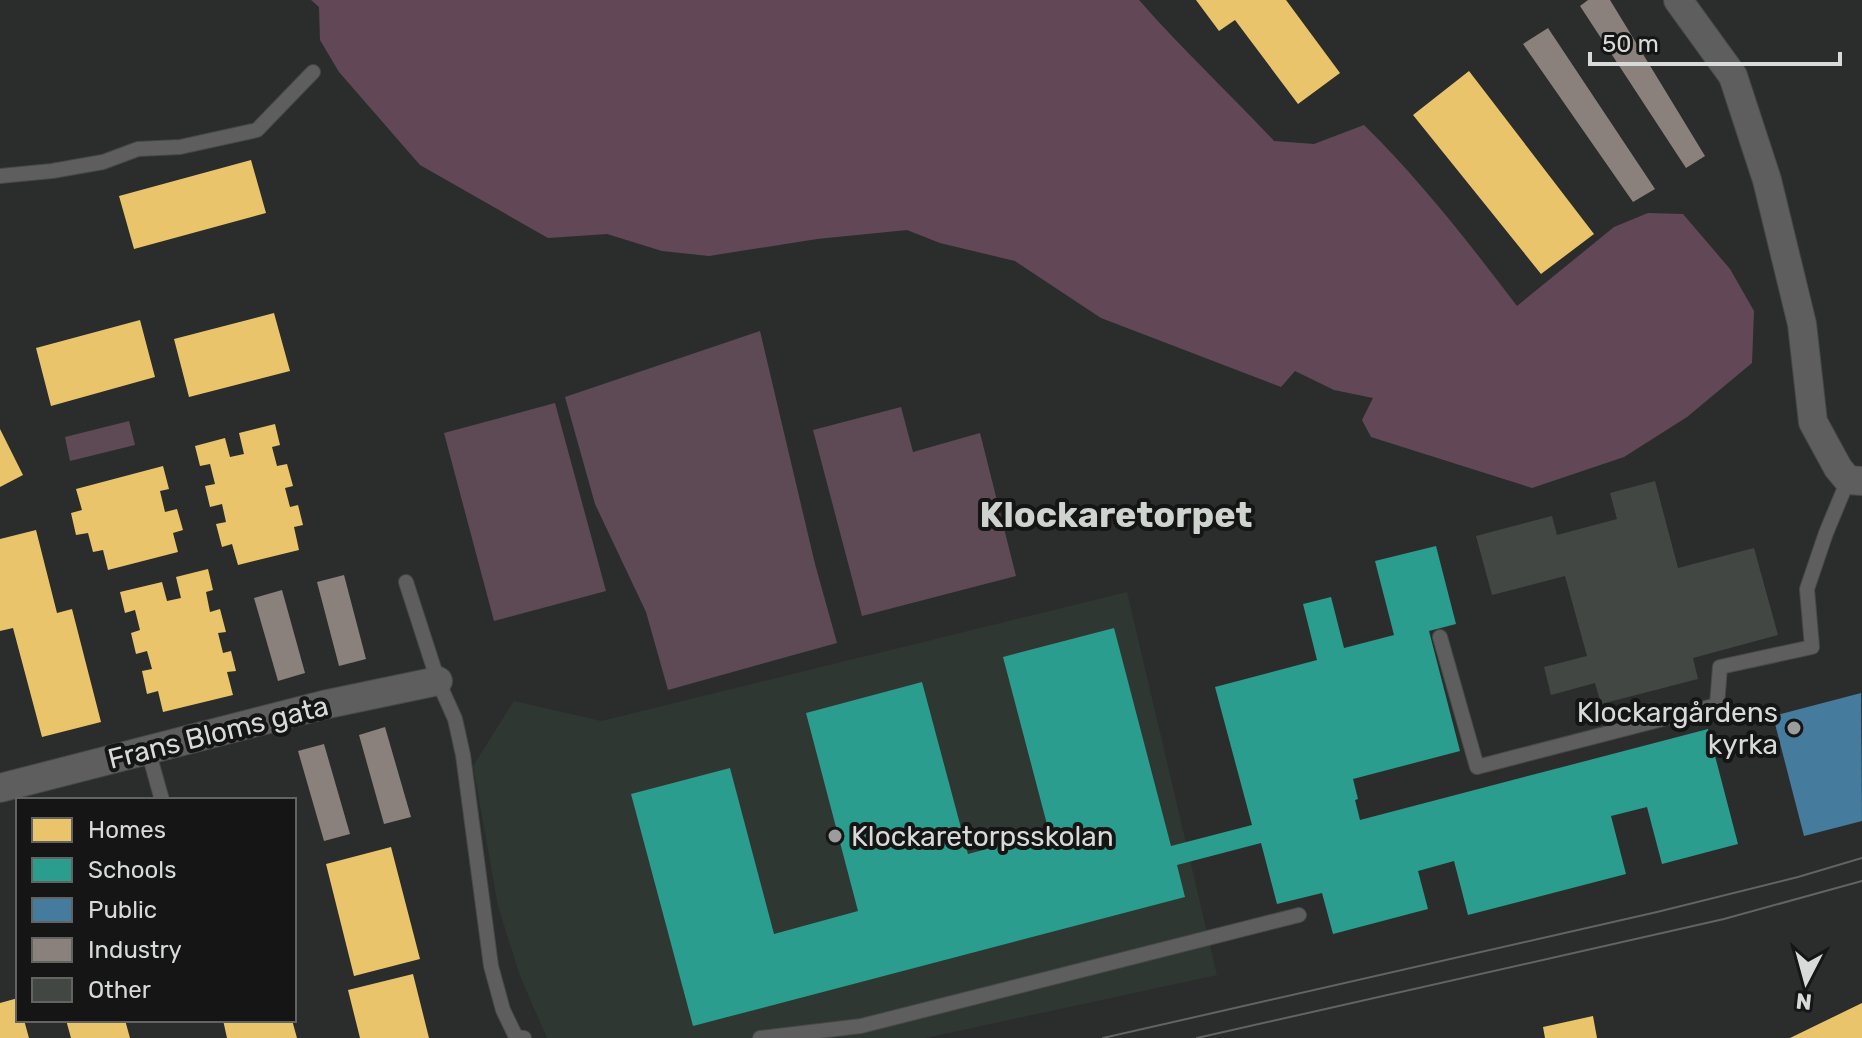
<svg xmlns="http://www.w3.org/2000/svg" width="1862" height="1038" viewBox="0 0 1862 1038" font-family="Rubik,sans-serif">
<style>
.built{fill:#2f3732}
.green{fill:#5d4a55}
.forest{fill:#624856}
.homes{fill:#e9c46a}
.schools{fill:#2a9d8f}
.public{fill:#457b9d}
.industry{fill:#8a817c}
.building{fill:#424744}
.lines{fill:none;stroke-linecap:round;stroke-linejoin:round}
.lane-casing{stroke:#474948;stroke-width:16}
.street-casing{stroke:#474948;stroke-width:30}
.lane{stroke:#5d5e5d;stroke-width:14}
.street{stroke:#5d5e5d;stroke-width:28}
.tram{stroke:#626463;stroke-width:2}
.poi-dot{fill:#9b9d9c;stroke:#141514;stroke-width:3}
.labels{text-anchor:middle;stroke-width:8;stroke-linejoin:round;paint-order:stroke}
.poi-label{font-size:28px;fill:#d7dad8;stroke:#141514;text-anchor:end}
.street-label{font-size:28px;fill:#d7dad8;stroke:#141514}
.district-label{font-size:36px;font-weight:bold;fill:#ced3cf;stroke:#141514}
</style>
<rect width="100%" height="100%" fill="#2b2d2c"/>
<!-- built -->
<path class="built" d="M1127,592L1217,975L926,1038H547L520,976L498,906L473,766L514,701L601,721Z"/>
<!-- green -->
<path class="green" d="M760,331L815,564L837,643L668,690L646,612L595,504L565,397Z
M555,403L606,591L494,621L444,433Z
M901,407L913,452L980,433L1016,576L862,616L813,430Z
M129,421L135,445L70,461L65,437Z"/>
<!-- forest -->
<path class="forest" d="M311,0H1139C1182,49 1229,93 1274,141L1314,144L1364,125C1420,180 1469,243 1517,306L1614,227L1648,213L1683,214L1730,269L1754,311L1752,363L1687,417L1624,457L1532,488L1371,437L1362,420L1373,398L1334,390L1295,371L1281,387L1101,318L1015,261L940,243L907,230L817,239L709,256L662,251L607,234L548,238L420,165L339,72L320,40L319,7Z"/>
<!-- homes -->
<path class="homes" d="M1196,0H1286L1340,73L1298,104L1235,20L1219,31Z
M1469,71L1594,234L1541,274L1413,115Z
M251,160L266,213L134,249L119,196Z
M274,313L290,371L189,397L174,339Z
M140,320L155,377L51,406L36,348Z
M275,424L280,445L272,447L277,466L287,464L293,486L285,488L290,507L298,505L303,525L294,527L299,550L238,565L232,544L222,547L216,524L226,522L222,504L210,507L205,486L215,484L210,464L200,466L195,446L225,438L230,457L244,454L239,433Z
M0,429L23,475L0,487Z
M163,466L169,489L160,491L165,512L177,509L183,530L173,533L178,552L108,570L103,550L93,552L88,533L76,535L71,513L82,510L76,489Z
M36,530L57,613L72,609L101,722L42,737L13,628L0,631V539Z
M208,569L213,590L206,592L210,612L220,609L226,632L218,633L223,653L231,651L236,671L227,672L233,695L163,712L158,691L147,694L142,671L152,669L147,651L136,654L131,633L140,630L135,610L125,613L120,592L162,582L167,601L181,598L176,577Z
M391,847L420,959L354,976L326,864Z
M413,974L429,1038H360L348,990Z
M18,998V1020H24L29,1038H0V1003Z
M1862,1003V1038H1790Z
M1593,1016L1597,1038H1545L1543,1027Z
M66,1020H125L130,1038H71Z
M223,1020H292L297,1038H227Z"/>
<!-- schools -->
<path class="schools" d="M1436,546L1456,624L1429,631L1460,751L1353,779L1358,799L1355,800L1360,820L1708,729L1738,844L1662,864L1647,807L1611,816L1626,874L1468,915L1454,861L1418,871L1428,909L1333,934L1322,893L1277,904L1261,843L1177,865L1185,897L693,1026L631,794L730,768L774,934L858,911L806,713L922,682L968,854L1049,832L1003,657L1114,628L1171,846L1252,825L1215,687L1317,660L1303,604L1331,597L1344,648L1394,635L1375,561Z"/>
<!-- public -->
<path class="public" d="M1861,693L1862,821L1804,836L1773,716Z"/>
<!-- industry -->
<path class="industry" d="M1588,0H1610L1705,156L1686,168L1580,6Z
M1548,28L1655,189L1633,202L1523,44Z
M344,575L366,659L339,666L317,582Z
M282,590L305,673L278,681L254,598Z
M385,727L411,817L384,824L359,735Z
M324,744L350,834L324,841L298,751Z"/>
<!-- building -->
<path class="building" d="M1655,481L1678,568L1754,548L1778,635L1693,658L1698,679L1601,704L1595,683L1551,695L1544,667L1587,656L1565,576L1492,595L1476,536L1552,516L1557,535L1617,519L1610,493Z"/>
<g class="lines">
<defs>
<path id="lane" d="M0,176L52,171L103,162L138,149L180,147L257,130L313,72
M406,582L438,681L455,719L463,755L491,966L503,1010L516,1037L524,1038
M1440,637L1477,767L1717,705L1720,667L1812,647L1807,589L1826,533L1848,480
M148,750L162,800
M760,1038L861,1026L1299,915"/>
<path id="street" d="M1678,0L1733,76L1767,180L1802,324L1813,422L1838,468L1848,480L1862,481
M0,788L323,705L438,681"/>
</defs>
<!-- lane casing -->
<use href="#lane" class="lane-casing"/>
<!-- street casing -->
<use href="#street" class="street-casing"/>
<!-- lane -->
<use href="#lane" class="lane"/>
<!-- street -->
<use href="#street" class="street"/>
<!-- tram -->
<path class="tram" d="M1103,1038L1657,912L1798,877L1862,858
M1197,1038L1724,919L1862,881"/>
</g>
<!-- markers -->
<g class="poi-dot">
<circle cx="1794" cy="728" r="8"/>
<circle cx="835" cy="836" r="8"/>
</g>
<g class="labels">
<!-- poi labels -->
<g class="poi-label">
<text x="1778" y="722">Klockargårdens<tspan x="1778" dy="32">kyrka</tspan></text>
<text x="851" y="846" text-anchor="start">Klockaretorpsskolan</text>
</g>
<!-- street labels -->
<g class="street-label">
<text transform="translate(218 732) rotate(-14)" y="10">Frans Bloms gata</text>
</g>
<!-- district labels -->
<g class="district-label">
<text x="1116" y="527">Klockaretorpet</text>
</g>
</g>
<!-- legend -->
<rect x="16" y="798" width="280" height="224" fill="#141514" stroke="#626462" stroke-width="2"/>
<rect x="32" y="818" width="40" height="24" fill="#e9c46a" stroke="#626462" stroke-width="2"/>
<text x="88" y="838" font-size="24" fill="#d7dad8">Homes</text>
<rect x="32" y="858" width="40" height="24" fill="#2a9d8f" stroke="#626462" stroke-width="2"/>
<text x="88" y="878" font-size="24" fill="#d7dad8">Schools</text>
<rect x="32" y="898" width="40" height="24" fill="#457b9d" stroke="#626462" stroke-width="2"/>
<text x="88" y="918" font-size="24" fill="#d7dad8">Public</text>
<rect x="32" y="938" width="40" height="24" fill="#8a817c" stroke="#626462" stroke-width="2"/>
<text x="88" y="958" font-size="24" fill="#d7dad8">Industry</text>
<rect x="32" y="978" width="40" height="24" fill="#424744" stroke="#626462" stroke-width="2"/>
<text x="88" y="998" font-size="24" fill="#d7dad8">Other</text>
<!-- north arrow -->
<g transform="translate(1806 982) rotate(186)" stroke="#141514" stroke-width="6" paint-order="stroke">
<path d="M0-6L14 30L0 20L-14 30Z" fill="#d7dad8"/>
<text y="-12" font-size="22" font-weight="bold" text-anchor="middle" fill="#d7dad8">N</text>
</g>
<!-- scale -->
<path d="M1590 52v12h250v-12" fill="none" stroke="#d7dad8" stroke-width="4"/>
<text x="1602" y="52" font-size="24" fill="#d7dad8" stroke="#141514" stroke-width="6" paint-order="stroke">50 m</text>
</svg>
